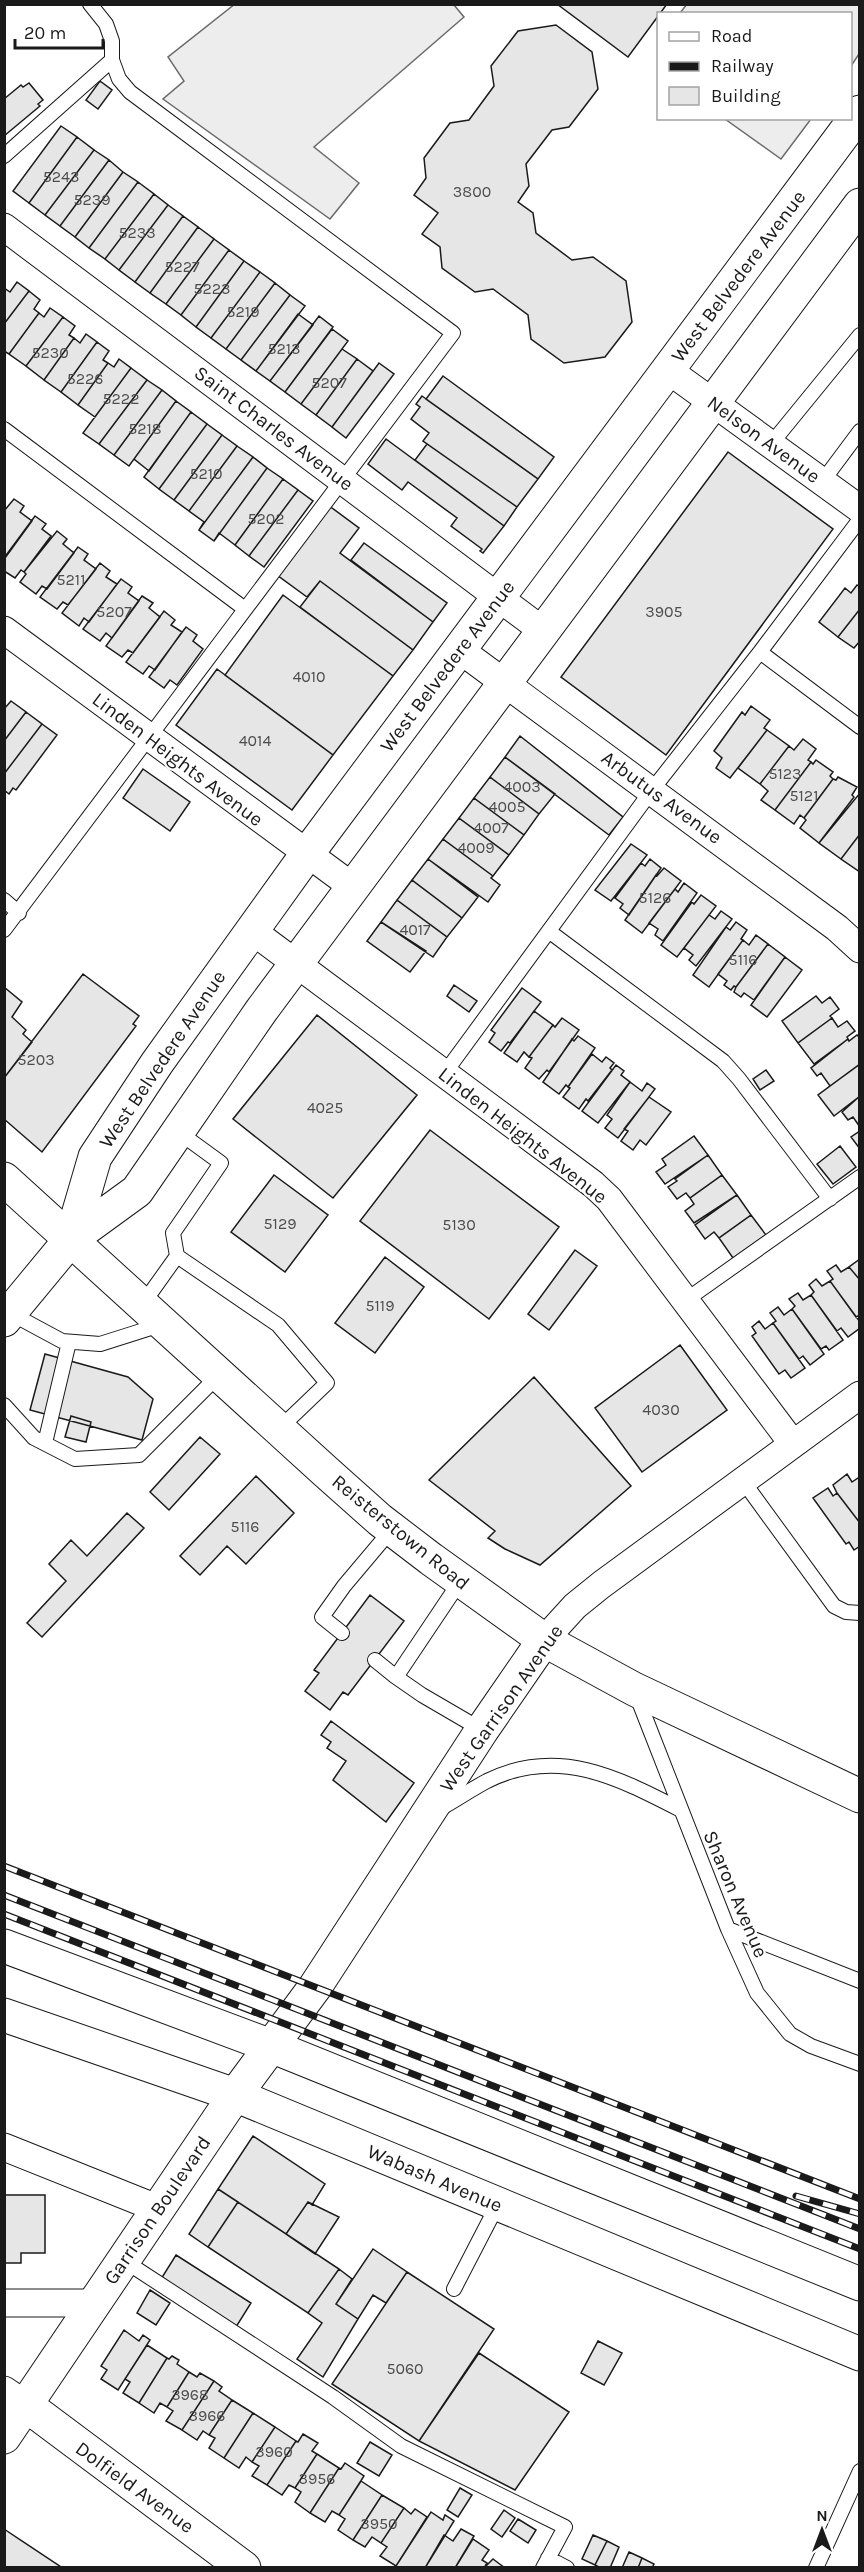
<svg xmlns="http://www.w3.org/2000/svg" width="864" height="2572" viewBox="0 0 864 2572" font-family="Karla,sans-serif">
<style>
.parking{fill:#ededed;stroke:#6a6a6a;stroke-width:1.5}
.building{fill:#e6e6e6;stroke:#1a1a1a;stroke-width:1.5}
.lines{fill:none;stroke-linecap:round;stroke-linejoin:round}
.service-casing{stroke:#1a1a1a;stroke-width:16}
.minor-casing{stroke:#1a1a1a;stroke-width:29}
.tertiary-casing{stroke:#1a1a1a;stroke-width:35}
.secondary-casing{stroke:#1a1a1a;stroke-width:35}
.primary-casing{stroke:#1a1a1a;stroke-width:35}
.service{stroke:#fff;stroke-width:14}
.minor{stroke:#fff;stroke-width:27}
.tertiary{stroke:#fff;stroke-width:33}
.secondary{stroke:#fff;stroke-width:33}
.primary{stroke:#fff;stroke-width:33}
.rail-casing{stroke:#1a1a1a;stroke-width:7}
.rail{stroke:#fff;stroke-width:4.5;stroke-dasharray:14;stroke-linecap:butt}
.labels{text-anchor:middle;stroke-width:4.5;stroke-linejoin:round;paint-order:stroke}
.number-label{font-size:16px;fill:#4d4d4d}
.street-label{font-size:20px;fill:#1a1a1a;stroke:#fff}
</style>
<rect width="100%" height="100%" fill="#fff"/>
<!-- parking -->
<path class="parking" d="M235,4L454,5L464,17L314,147L359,183L330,219L163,99L184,81L168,57Z
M687,4L859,5V54L851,66L850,14L680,13Z
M725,119H811L781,159Z"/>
<!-- building -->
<path class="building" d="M557,4H667L628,57Z
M556,25L592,52L598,89L569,127L552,130L526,164L529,186L518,202L533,213L536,233L572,260L593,257L626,281L632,322L605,357L564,363L531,339L528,315L493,289L475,292L442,268L440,247L422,234L438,213L414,195L426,178L424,158L450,123L469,120L494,86L491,66L518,31Z
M100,81L112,90L98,109L86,100Z
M29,83L43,100L38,104L40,106L4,136V99L21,85L23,87Z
M61,126L77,137L29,203L13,191Z
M77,137L94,150L45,215L29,203Z
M94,150L109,160L60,226L45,215Z
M109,160L123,172L75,237L60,226Z
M123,172L138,182L89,248L75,237Z
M138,182L154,194L105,259L89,248Z
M154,194L168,205L119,270L105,259Z
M168,205L183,216L135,282L119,270Z
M183,216L198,227L150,293L135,282Z
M198,227L214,239L166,304L150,293Z
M214,239L229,250L181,315L166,304Z
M229,250L244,261L196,327L181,315Z
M244,261L260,272L211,338L196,327Z
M260,272L275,283L226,349L211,338Z
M17,282L29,291L4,324V288L10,292Z
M275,283L290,295L241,360L226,349Z
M29,291L40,300L34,309L39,313L9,354L4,351V324Z
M290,295L305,306L256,371L241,360Z
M50,308L63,317L26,366L9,354L39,313L44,317Z
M298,314L313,325L270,381L256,371Z
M319,316L333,327L285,392L270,381Z
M63,317L75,326L69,335L74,338L44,380L26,366Z
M332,329L348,341L301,404L285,392Z
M86,334L97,342L61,392L44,380L74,338L80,343Z
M97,342L109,351L103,360L108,363L78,405L61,392Z
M342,349L357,359L316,415L301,404Z
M119,359L131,368L95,417L78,405L108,363L114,367Z
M357,359L373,371L332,427L316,415Z
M379,363L394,374L346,438L332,427Z
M131,368L147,380L99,444L83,433Z
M443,376L554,457L538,479L426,399Z
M147,380L162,390L114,455L99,444Z
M162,390L176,401L129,466L114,455Z
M422,396L538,479L517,507L423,441L429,433L411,419L420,407L416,404Z
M176,401L191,412L149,471L134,459Z
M191,412L207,424L159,489L144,477Z
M207,424L222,435L174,500L159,489Z
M222,435L237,446L189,511L174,500Z
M386,439L504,526L483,553L480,551L482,549L451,526L457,518L408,482L402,490L368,464Z
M427,444L517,507L504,526L415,460Z
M237,446L253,457L199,530L204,522L189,511Z
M728,452L833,529L666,755L561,677Z
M253,457L267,468L214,541L199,530Z
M267,468L283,479L235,545L219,533L214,541Z
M283,479L298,490L249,556L235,545Z
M298,490L313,501L264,567L249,556Z
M14,499L24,506L20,512L32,521L5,558L4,511Z
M328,505L359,528L340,553L433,622L413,650L320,581L307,597L277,575Z
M35,516L46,524L42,529L51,536L24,572L21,570L15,578L4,571V558Z
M57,531L67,539L63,544L74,553L47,589L42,586L36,594L20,582L26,574L24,572Z
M364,543L447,603L433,622L351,560Z
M78,547L88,554L84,560L96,569L68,605L63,602L57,609L40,597Z
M100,563L110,571L106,577L117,584L89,622L84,618L79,626L62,613Z
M121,579L132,587L128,593L139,601L112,638L106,633L100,641L83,629Z
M320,581L413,650L393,676L300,607Z
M857,585L860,587V609L838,637L819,622L845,588L851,593Z
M283,595L393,676L333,755L225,675Z
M142,596L153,603L149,608L160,617L133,653L128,650L122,657L106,646Z
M860,609V641L854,648L838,637Z
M164,611L175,620L171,625L182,632L155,670L149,666L143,674L126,662Z
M186,627L197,635L193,641L203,649L177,685L170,680L164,688L149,677Z
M217,669L333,755L292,810L176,725Z
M11,701L26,712L4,741V709Z
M751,706L770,720L764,728L767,730L730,778L716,768L722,758L714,751L742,712L745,715Z
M26,712L42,724L4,774V741Z
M42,724L57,735L16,790L13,788L9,794L4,790V774Z
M767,730L789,746L760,784L738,768Z
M520,736L623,817L609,835L505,757Z
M803,739L816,749L808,760L811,762L775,810L761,800L768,791L760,784L789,746L794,750Z
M505,757L555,794L539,814L490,777Z
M816,760L833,772L830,776L833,779L804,818L800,815L794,824L775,810L811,762L813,764Z
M143,769L190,802L170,831L123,798Z
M490,777L539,814L524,835L474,798Z
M838,777L857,787L852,795L854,797L819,843L800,828L806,820L804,818L833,779L836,780Z
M860,793V834L841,859L819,843Z
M474,798L524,835L509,855L459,818Z
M459,818L509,855L493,876L443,839Z
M860,834V872L841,859Z
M443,839L493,876L491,878L500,885L488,902L428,859Z
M631,844L647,855L611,901L595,890Z
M428,859L478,897L462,918L412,880Z
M650,859L661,868L629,915L620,908L623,904L615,898L641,863L645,866Z
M664,868L681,881L642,933L625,920L656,875L657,876Z
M412,880L462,918L447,937L397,900Z
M684,883L697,893L663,941L655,935L658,929L649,923L675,889L678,892Z
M701,895L716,906L677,957L661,945L692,902L694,904Z
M397,900L447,937L433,957L381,922Z
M721,911L732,919L696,966L689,960L693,955L684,948L709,915L715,919Z
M381,922L426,951L410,972L367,941Z
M736,922L747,930L741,939L743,940L709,987L693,975L726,927L730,930Z
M756,935L768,944L736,987L734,986L731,990L724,985L727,981L718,974L743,940L749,945Z
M768,944L785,957L754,1000L744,993L741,997L734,992L736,987Z
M785,957L802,970L767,1017L751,1005Z
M83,974L139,1016L133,1024L136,1026L42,1152L4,1119V1078Z
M454,985L477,1001L469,1012L447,996Z
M4,987L22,1002L12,1017L26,1030L23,1034L32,1042L4,1078Z
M522,988L541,1002L510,1043L508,1042L501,1051L489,1042L495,1033L491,1030Z
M816,996L822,1003L830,997L839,1009L830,1016L832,1018L798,1043L782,1021Z
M534,1011L553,1025L529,1057L524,1052L517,1062L504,1053Z
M317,1015L417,1095L333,1198L233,1119Z
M562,1018L579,1030L549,1072L547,1070L539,1079L525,1068L532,1058L529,1057L553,1025L555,1027Z
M832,1018L838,1027L847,1021L855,1031L847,1037L848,1039L814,1064L798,1043Z
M857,1035L860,1038V1064L830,1086L821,1073L817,1076L811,1068L848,1039L849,1041Z
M578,1036L595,1048L568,1087L566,1085L559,1094L543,1082L572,1039L574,1041Z
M592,1054L602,1062L606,1057L614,1063L610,1068L612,1070L588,1101L586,1099L579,1109L563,1097L570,1088L568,1087Z
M860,1064V1096L834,1116L818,1095Z
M616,1065L624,1071L621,1075L630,1082L598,1123L582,1111Z
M766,1070L774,1081L760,1090L753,1079Z
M630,1082L642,1091L647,1083L655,1089L618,1138L605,1128L612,1119L607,1115Z
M860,1096V1127L853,1117L848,1120L842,1112Z
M649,1097L671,1112L646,1145L640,1140L633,1150L621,1141L628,1131L624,1129Z
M430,1130L559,1227L489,1319L360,1221Z
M860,1131V1149L851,1137Z
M694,1136L708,1155L665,1184L656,1172L666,1165L662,1159Z
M840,1146L856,1167L833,1184L817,1164Z
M708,1155L722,1175L690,1198L686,1193L677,1199L668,1187L677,1181L675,1179Z
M274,1175L328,1215L285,1272L231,1232Z
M722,1175L737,1195L694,1223L685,1211L694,1204L690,1198Z
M737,1195L751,1215L719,1238L714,1232L705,1239L695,1225Z
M751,1215L766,1235L733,1258L719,1238Z
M575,1250L597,1266L549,1330L528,1314Z
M385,1257L424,1287L375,1353L335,1323Z
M860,1259V1280L849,1267Z
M836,1265L841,1272L849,1267L860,1280V1315L856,1317L830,1281L833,1279L827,1271Z
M816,1279L822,1286L830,1281L860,1322V1328L848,1337L841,1328L837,1331L811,1295L814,1292L809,1285Z
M798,1293L803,1300L811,1295L843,1340L829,1350L826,1346L821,1349L792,1309L795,1306L789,1299Z
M778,1307L784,1315L792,1309L824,1354L810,1365L803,1356L799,1359L773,1323L776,1321L770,1313Z
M759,1321L765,1329L773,1323L805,1368L791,1378L785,1370L779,1374L752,1336L756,1333L752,1327Z
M680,1345L727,1410L642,1472L595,1408Z
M45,1354L128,1377L153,1399L142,1440L30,1410Z
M534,1377L631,1486L540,1565L505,1549L488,1538L495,1531L429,1480Z
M71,1416L91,1422L86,1442L65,1437Z
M200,1437L220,1454L169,1510L150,1492Z
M847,1474L852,1482L858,1478L860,1481V1523L837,1493L833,1485Z
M256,1476L294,1513L246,1564L227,1546L200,1575L180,1556Z
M828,1488L833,1496L837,1493L860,1523V1546L854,1550L849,1542L846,1544L813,1498Z
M127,1513L144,1528L42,1637L27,1623L66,1581L49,1564L71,1540L87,1556Z
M370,1595L404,1621L348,1695L343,1692L330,1710L305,1691L319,1673L314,1670Z
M331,1721L414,1783L386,1822L333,1780L346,1761L327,1748L331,1742L321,1735Z
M253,2136L325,2184L312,2205L308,2202L286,2234L218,2189Z
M218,2189L238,2202L208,2247L189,2234Z
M4,2195H45V2253H21V2263H4Z
M238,2202L339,2269L308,2313L208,2247Z
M308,2202L339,2217L315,2254L286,2234Z
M373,2249L407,2272L386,2303L373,2295L358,2319L336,2304Z
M176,2255L251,2303L236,2327L161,2279Z
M339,2269L352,2279L336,2304L358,2319L323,2377L297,2359L322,2323L308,2313Z
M407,2272L494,2329L419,2441L332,2384Z
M150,2290L170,2303L156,2325L137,2313Z
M124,2330L139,2341L143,2335L150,2340L118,2390L101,2379L107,2370L101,2366Z
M598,2341L622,2353L604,2385L581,2373Z
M147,2345L167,2358L139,2403L123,2393L130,2382L125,2379Z
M479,2353L569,2412L515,2490L419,2441Z
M172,2356L179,2360L177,2364L189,2372L167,2407L160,2403L154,2413L139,2403L167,2358L169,2359Z
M189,2372L197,2377L200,2373L214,2381L182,2430L166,2421L173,2411L167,2407Z
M214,2381L222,2387L219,2391L232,2400L209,2435L203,2431L197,2440L182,2430Z
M232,2400L253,2413L224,2458L209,2448L215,2438L209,2435Z
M253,2413L275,2427L252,2462L246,2457L239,2468L224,2458Z
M275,2427L296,2441L267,2485L252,2476L259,2466L252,2462Z
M303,2434L318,2443L312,2451L317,2454L295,2488L289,2485L282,2495L267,2485L296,2441L298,2442Z
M370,2442L392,2455L379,2476L357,2463Z
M317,2454L339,2468L310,2513L295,2502L301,2492L295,2488Z
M345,2463L364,2476L339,2515L332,2511L325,2522L310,2513L339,2468L341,2469Z
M361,2481L382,2495L353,2540L338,2530L345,2519L339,2515Z
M460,2488L472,2495L458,2517L447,2510Z
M382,2495L404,2508L381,2543L372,2537L365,2547L353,2540Z
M404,2508L411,2514L415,2509L427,2517L396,2566L380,2556L387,2547L381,2543Z
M504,2510L515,2518L502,2537L491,2529Z
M431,2512L443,2520L445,2515L454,2521L425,2568H399L396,2566Z
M518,2519L536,2530L528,2543L510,2531Z
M4,2529L61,2567V2568H4Z
M461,2529L474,2536L455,2568H425L444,2535L453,2541Z
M593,2535L607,2541L595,2565L582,2559Z
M473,2539L489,2550L482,2560L487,2563L484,2568H455Z
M607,2541L619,2547L610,2568H601L595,2565Z
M629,2552L642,2558L638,2568H622Z
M642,2558L654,2564L652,2568H638Z
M493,2559L505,2568H484Z"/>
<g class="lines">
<defs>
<path id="service" d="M4,156L112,60
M4,429L245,609
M771,444L860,335
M822,482L860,431
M760,652L860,727
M4,900L19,913
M4,930L453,333L130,92L119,79L112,60V41L106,24L90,4
M550,932L723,1061L739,1079L830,1199
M444,1074L652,790L760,652L860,519
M177,1131L221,1163L173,1233L177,1256L278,1325L327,1383L279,1429
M686,1300L860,1177
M142,1305L177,1256
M10,1313L62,1341L100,1344L163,1324
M4,1405L34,1438L75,1459L139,1455L219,1375
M45,1443L69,1342
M743,1481L834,1606L846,1612L860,1613
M461,1580L396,1677L422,1695L482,1730
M342,1633L322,1617L344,1586L392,1529
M375,1660L396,1677
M636,1694L728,1929L757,1993L790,2034L811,2046L860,2064
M443,1807C457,1799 472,1789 487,1781C557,1746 617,1777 681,1810
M728,1929L860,1981
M123,2260L333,2397L401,2446L565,2527L543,2568
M454,2289L498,2204
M548,2558L567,2568
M816,2568L860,2471"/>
<path id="minor" d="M4,227L542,630
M668,370L860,509
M4,630L353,887
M460,650L837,928L860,949
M251,930L593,1184L609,1199L793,1444
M544,1640L575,1606L601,1585L860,1395
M4,2147L159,2209
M4,2303H94
M4,2390L26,2405"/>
<path id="tertiary" d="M26,2405L244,2568"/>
<path id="secondary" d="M71,1239L95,1157L157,1063L307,854L860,112
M4,1320L71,1239L137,1191L261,1011L860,205
M4,2437L235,2095L315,1987L482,1730L544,1640"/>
<path id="primary" d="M4,1179L325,1471L380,1520L431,1559L544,1640L634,1689L860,1796
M4,1946L271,2046L860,2284
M4,2015L235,2095L860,2354"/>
</defs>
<!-- service casing -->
<use href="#service" class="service-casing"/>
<!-- minor casing -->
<use href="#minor" class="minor-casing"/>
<!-- tertiary casing -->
<use href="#tertiary" class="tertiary-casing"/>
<!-- secondary casing -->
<use href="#secondary" class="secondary-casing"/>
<!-- primary casing -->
<use href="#primary" class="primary-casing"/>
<!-- service -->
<use href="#service" class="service"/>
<!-- minor -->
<use href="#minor" class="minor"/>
<!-- tertiary -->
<use href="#tertiary" class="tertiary"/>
<!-- secondary -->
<use href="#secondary" class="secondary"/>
<!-- primary -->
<use href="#primary" class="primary"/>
<defs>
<path id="rail" d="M4,1866L860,2199
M4,1895L860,2229
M4,1914L860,2249
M796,2196L860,2214"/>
</defs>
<!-- rail casing -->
<use href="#rail" class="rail-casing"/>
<!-- rail -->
<use href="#rail" class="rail"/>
</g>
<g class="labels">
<!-- number labels -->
<g class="number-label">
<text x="61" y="182">5243</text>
<text x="472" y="197">3800</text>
<text x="92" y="205">5239</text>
<text x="137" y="238">5233</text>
<text x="182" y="272">5227</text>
<text x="212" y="294">5223</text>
<text x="243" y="317">5219</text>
<text x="284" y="354">5213</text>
<text x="50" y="358">5230</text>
<text x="85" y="384">5226</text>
<text x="329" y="388">5207</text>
<text x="121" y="404">5222</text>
<text x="145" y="434">5218</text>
<text x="206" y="479">5210</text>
<text x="266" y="524">5202</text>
<text x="71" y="585">5211</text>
<text x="114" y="617">5207</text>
<text x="664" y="617">3905</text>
<text x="309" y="682">4010</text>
<text x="255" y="746">4014</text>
<text x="785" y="779">5123</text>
<text x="522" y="792">4003</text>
<text x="804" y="801">5121</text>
<text x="507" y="812">4005</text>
<text x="491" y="833">4007</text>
<text x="476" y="853">4009</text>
<text x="655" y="903">5126</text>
<text x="415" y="935">4017</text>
<text x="743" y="965">5116</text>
<text x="36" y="1065">5203</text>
<text x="325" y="1113">4025</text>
<text x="280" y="1229">5129</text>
<text x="459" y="1230">5130</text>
<text x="380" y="1311">5119</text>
<text x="661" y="1415">4030</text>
<text x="245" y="1532">5116</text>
<text x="405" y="2374">5060</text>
<text x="190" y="2400">3968</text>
<text x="207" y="2421">3966</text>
<text x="274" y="2457">3960</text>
<text x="317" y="2484">3956</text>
<text x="379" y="2529">3950</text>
</g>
<!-- street labels -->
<g class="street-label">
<text transform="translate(738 276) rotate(-53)" y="7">West Belvedere Avenue</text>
<text transform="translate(274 428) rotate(37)" y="7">Saint Charles Avenue</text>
<text transform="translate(764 439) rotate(36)" y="7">Nelson Avenue</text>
<text transform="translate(447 666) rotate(-53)" y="7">West Belvedere Avenue</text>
<text transform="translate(178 759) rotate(37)" y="7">Linden Heights Avenue</text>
<text transform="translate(662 797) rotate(36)" y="7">Arbutus Avenue</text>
<text transform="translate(162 1059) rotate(-56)" y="7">West Belvedere Avenue</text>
<text transform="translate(523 1135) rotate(38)" y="7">Linden Heights Avenue</text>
<text transform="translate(401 1532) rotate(39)" y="7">Reisterstown Road</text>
<text transform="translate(501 1708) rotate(-55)" y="7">West Garrison Avenue</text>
<text transform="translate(736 1894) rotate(67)" y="7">Sharon Avenue</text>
<text transform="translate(435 2178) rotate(23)" y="7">Wabash Avenue</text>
<text transform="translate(157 2210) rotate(-56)" y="7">Garrison Boulevard</text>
<text transform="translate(135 2487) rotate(36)" y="7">Dolfield Avenue</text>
</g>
</g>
<!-- border -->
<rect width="864" height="2572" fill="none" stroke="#1a1a1a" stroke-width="12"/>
<!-- legend -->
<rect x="657" y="12" width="195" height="108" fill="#ffffff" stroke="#a3a3a3" stroke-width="1.5"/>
<rect x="669" y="32" width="30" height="9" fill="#ffffff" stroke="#a3a3a3" stroke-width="1.5"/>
<text x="711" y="42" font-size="18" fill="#1a1a1a">Road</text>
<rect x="669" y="62" width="30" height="9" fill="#1a1a1a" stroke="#a3a3a3" stroke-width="1.5"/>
<text x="711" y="72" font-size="18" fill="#1a1a1a">Railway</text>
<rect x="669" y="87" width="30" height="18" fill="#e6e6e6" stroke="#a3a3a3" stroke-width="1.5"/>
<text x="711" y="102" font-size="18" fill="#1a1a1a">Building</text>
<!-- north arrow -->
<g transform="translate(822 2530)" stroke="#ffffff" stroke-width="4.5" paint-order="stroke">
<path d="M0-4.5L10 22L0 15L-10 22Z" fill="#1a1a1a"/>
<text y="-9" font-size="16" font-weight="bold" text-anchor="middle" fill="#1a1a1a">N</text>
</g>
<!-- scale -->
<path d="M15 39v9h88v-9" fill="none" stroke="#1a1a1a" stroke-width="3"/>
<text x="24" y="39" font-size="18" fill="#1a1a1a" stroke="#ffffff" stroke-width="4.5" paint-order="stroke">20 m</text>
</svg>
